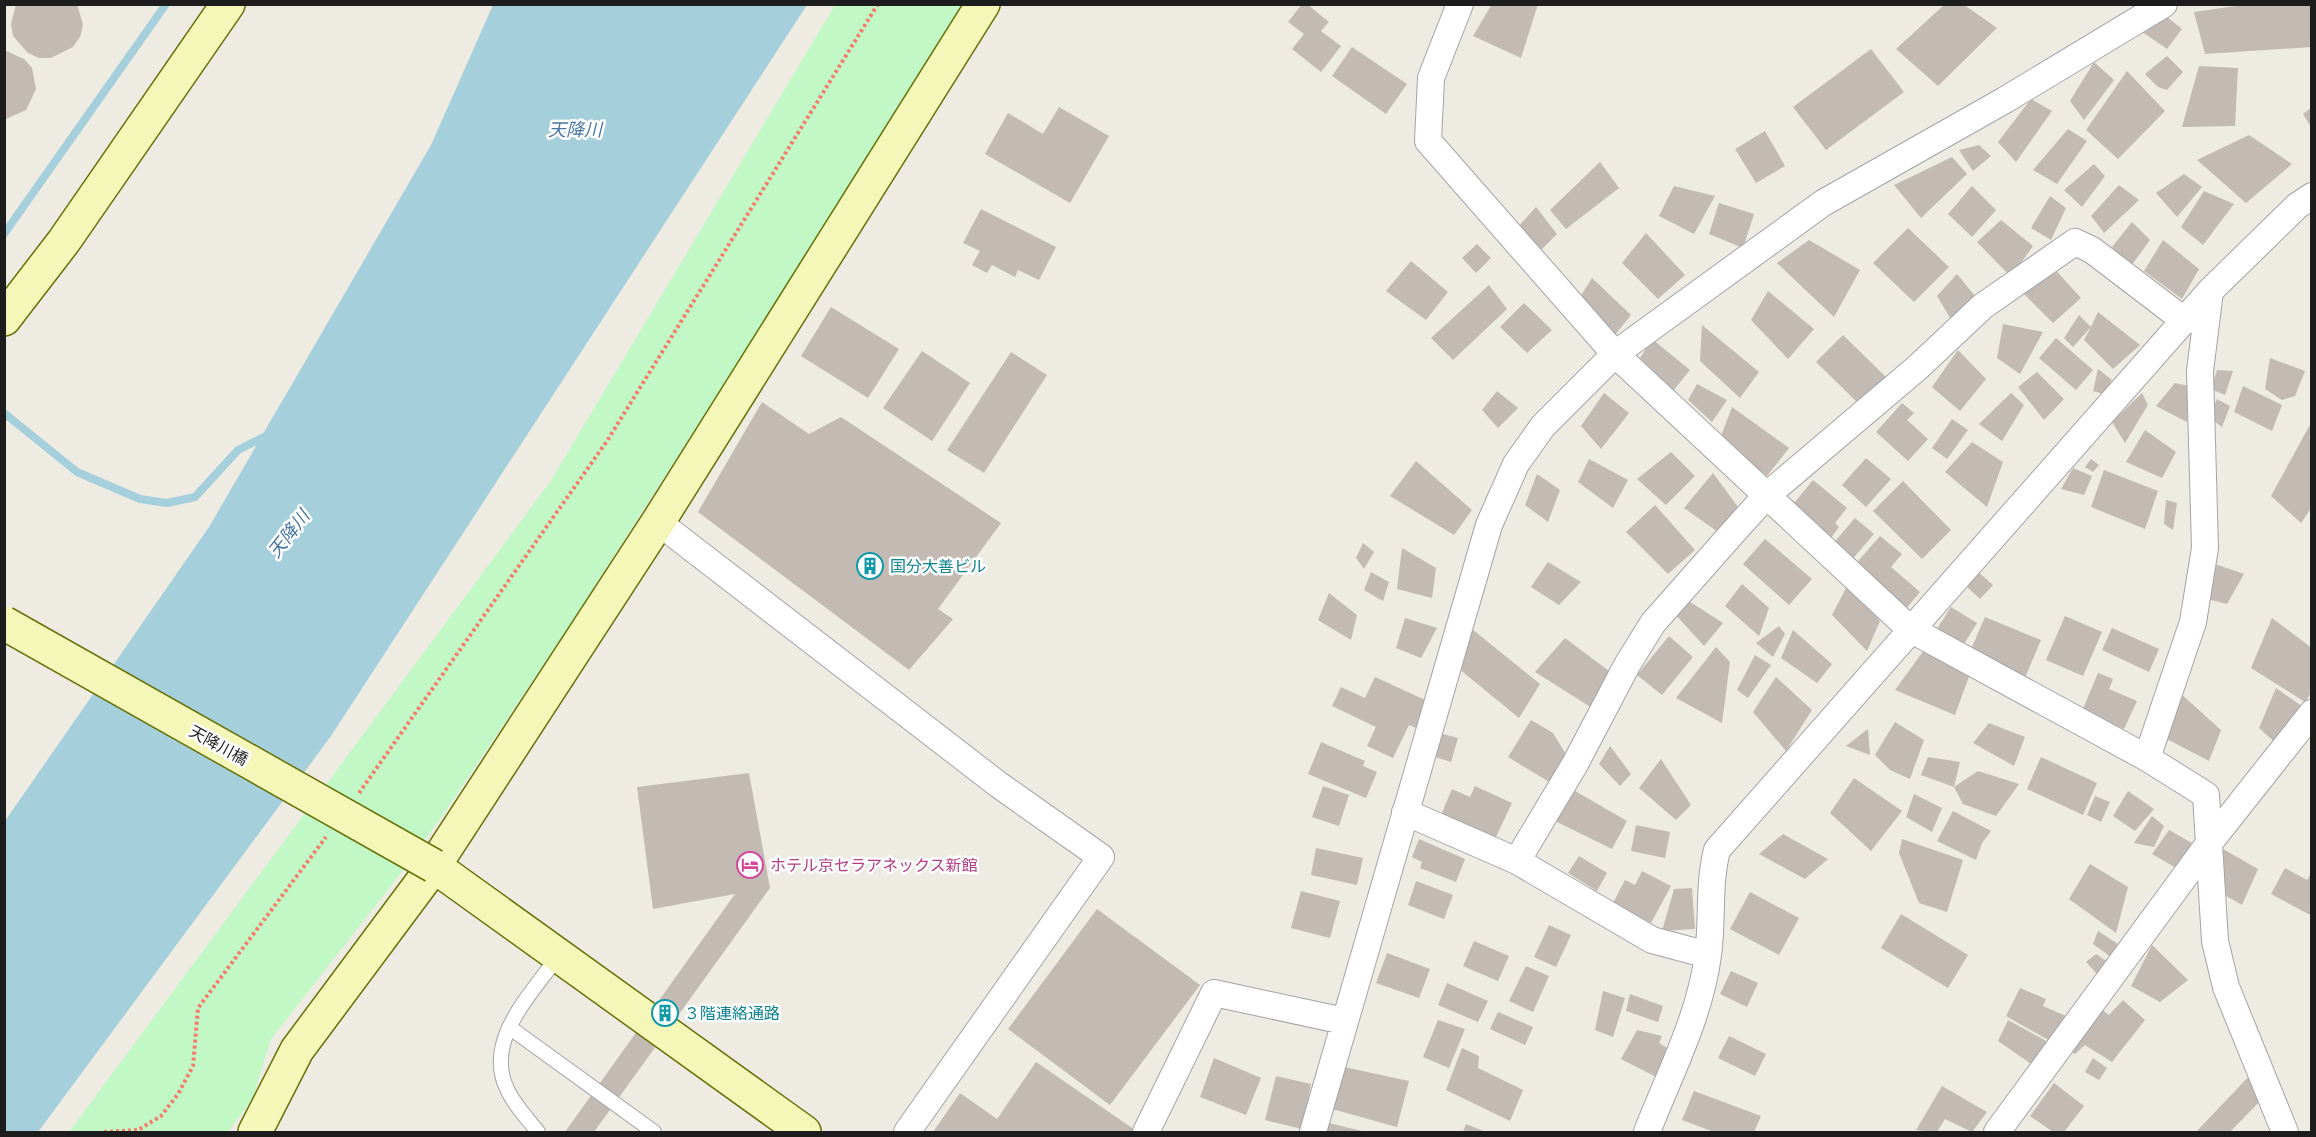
<svg xmlns="http://www.w3.org/2000/svg" width="2316" height="1137" viewBox="0 0 2316 1137" font-family="'Roboto Condensed','Noto Sans JP',sans-serif">
<style>
.park{fill:#c1f8c5}
.water{fill:#a5cfdb}
.lines{fill:none;stroke-linecap:round;stroke-linejoin:round}
.stream{stroke:#a5cfdb;stroke-width:8}
.building{fill:#c3bab3}
.lane-casing{stroke:#a4a4a4;stroke-width:16}
.street-casing{stroke:#a4a4a4;stroke-width:28}
.secondary-casing{stroke:#667108;stroke-width:36}
.path{stroke:#f67b6d;stroke-width:4;stroke-dasharray:3 3;stroke-linecap:butt}
.lane{stroke:#fff;stroke-width:14}
.street{stroke:#fff;stroke-width:26}
.secondary{stroke:#f4f7b8;stroke-width:33}
.secondary-bridge-casing{stroke:#667108;stroke-width:36;stroke-linecap:butt}
.secondary-bridge{stroke:#f4f7b8;stroke-width:33}
.labels{text-anchor:middle;stroke-width:5;stroke-linejoin:round;paint-order:stroke}
.culture-label{font-size:16px;fill:#0d838f;stroke:#fff;text-anchor:start}
.street-label{font-size:16px;fill:#1d1d1d;stroke:#fff}
.hotel-label{font-size:16px;fill:#b23c85;stroke:#fff;text-anchor:start}
.water-label{font-size:18px;font-style:italic;fill:#4a76a2;stroke:#fff}
</style>
<rect width="100%" height="100%" fill="#eeebe3"/>
<!-- park -->
<path class="park" d="M835,5H966L571,623L443,815L394,882L271,1039L253,1098L228,1132H69L550,482Z"/>
<!-- water -->
<path class="water" d="M493,5H807L331,736L38,1132H5V821L209,527L431,145Z"/>
<g class="lines">
<!-- stream -->
<path class="stream" d="M4,234L166,4
M4,413L77,472L140,499L167,503L195,497L238,450L270,434"/>
</g>
<!-- building -->
<path class="building" d="M16,4H77L83,25L80,37L73,47L51,58H39L28,53L13,36L11,24Z
M1302,4H1307L1329,22L1321,31L1341,46L1321,72L1292,49L1304,34L1288,22Z
M1492,4H1538L1521,58L1473,36Z
M1945,4H1963L1997,28L1938,86L1896,49Z
M2249,4H2312V47L2205,54L2194,12Z
M2161,12L2182,29L2167,49L2141,31Z
M1352,47L1407,84L1386,114L1332,76Z
M1871,49L1904,92L1826,150L1793,107Z
M4,50L24,59L32,68L36,89L26,110L6,119Z
M2167,56L2183,72L2167,90L2158,87L2145,74Z
M2094,62L2114,80L2084,120L2070,101Z
M2199,66L2238,68L2235,126L2182,127Z
M2127,71L2165,111L2118,159L2086,130Z
M2031,99L2052,111L2016,162L1998,142Z
M1059,107L1109,136L1070,203L985,154L1008,113L1043,134Z
M2312,107V129L2303,114Z
M2068,129L2087,141L2057,184L2033,170Z
M1765,131L1785,166L1756,183L1735,149Z
M2249,135L2292,164L2246,203L2197,160Z
M1979,145L1991,156L1973,171L1959,150Z
M1952,157L1967,174L1921,218L1894,185Z
M1600,162L1619,188L1566,229L1550,210Z
M2094,164L2105,176L2082,207L2064,190Z
M2184,174L2202,187L2177,217L2156,193Z
M2119,185L2139,200L2104,233L2091,216Z
M1674,186L1715,196L1694,234L1659,216Z
M1972,186L1996,210L1972,237L1948,214Z
M2204,191L2234,204L2203,245L2181,227Z
M2050,196L2066,208L2051,240L2031,228Z
M1719,203L1754,214L1743,248L1709,234Z
M1536,207L1557,234L1539,252L1517,228Z
M981,209L1056,247L1039,280L1018,270L1015,277L992,265L987,273L972,265L980,251L963,243Z
M2001,220L2033,246L2011,277L1977,242Z
M2132,222L2150,240L2131,266L2112,247Z
M1908,228L1949,267L1914,302L1873,263Z
M1646,233L1685,275L1658,299L1622,263Z
M1809,240L1860,270L1834,317L1777,263Z
M2163,240L2199,269L2182,299L2144,271Z
M1477,244L1491,258L1476,273L1462,258Z
M1411,261L1448,292L1426,320L1386,291Z
M2051,265L2081,298L2053,323L2024,294Z
M1957,274L1983,306L1955,326L1937,296Z
M1592,278L1631,315L1615,335L1580,297Z
M1489,285L1507,309L1453,360L1431,338Z
M1768,291L1814,329L1788,359L1751,320Z
M1524,303L1552,330L1527,353L1500,327Z
M831,307L899,349L868,398L801,356Z
M2098,312L2140,345L2113,369L2084,340L2091,327L2073,347L2064,338L2079,315L2091,327Z
M2003,324L2043,332L2020,374L1997,358Z
M1702,325L1759,372L1740,398L1700,361Z
M1843,335L1887,378L1861,406L1816,362Z
M2056,338L2093,370L2076,390L2039,358Z
M1652,339L1690,370L1673,391L1640,358Z
M1958,350L1986,379L1960,411L1932,387Z
M922,351L970,383L932,441L883,408Z
M1011,352L1047,375L984,473L947,450Z
M2270,358L2305,371L2295,396L2282,400L2265,389Z
M2098,369L2112,380L2103,394L2093,391Z
M2217,370L2233,371L2225,395L2211,389Z
M2037,372L2064,399L2044,420L2018,387Z
M2175,383L2189,386L2187,422L2156,406Z
M1697,384L1727,400L1712,422L1688,400Z
M2243,386L2282,405L2272,431L2234,412Z
M1497,391L1518,408L1498,428L1482,410Z
M1604,393L1629,413L1601,449L1581,426Z
M2011,393L2024,405L2002,441L1979,424Z
M2142,393L2148,405L2125,443L2112,422Z
M2217,399L2230,406L2222,427L2209,417Z
M762,402L809,434L841,417L1001,523L938,609L953,619L909,670L698,512Z
M1902,403L1914,413L1907,420L1928,439L1908,461L1876,432Z
M1732,407L1789,448L1767,476L1720,439Z
M1952,419L1968,430L1947,459L1932,448Z
M2312,421V507L2301,523L2271,496Z
M2145,430L2176,452L2162,478L2126,462Z
M1972,442L2003,462L1987,507L1945,472Z
M1671,452L1695,476L1666,505L1637,479Z
M1866,458L1891,479L1866,507L1842,485Z
M1589,459L1628,480L1613,508L1578,482Z
M2091,459L2099,465L2093,472L2085,467Z
M1416,461L1472,510L1454,535L1390,496Z
M2073,468L2092,476L2084,495L2061,489Z
M2104,470L2158,491L2145,529L2091,507Z
M1713,473L1741,511L1718,532L1684,508Z
M1537,474L1560,490L1548,522L1525,505Z
M1813,480L1847,508L1835,523L1839,527L1830,539L1791,507Z
M1903,481L1951,530L1922,559L1873,511Z
M2166,500L2177,503L2173,530L2164,524Z
M1655,505L1695,550L1668,574L1626,532Z
M1855,518L1874,534L1850,562L1831,546Z
M1880,536L1902,554L1891,567L1920,592L1904,611L1852,568Z
M1765,539L1812,579L1789,605L1743,564Z
M1363,543L1374,552L1364,569L1356,558Z
M1402,548L1436,568L1432,598L1397,589Z
M1548,562L1581,582L1559,605L1531,587Z
M2215,564L2244,574L2227,604L2203,598Z
M1977,571L1993,585L1980,599L1965,585Z
M1371,572L1389,582L1383,601L1364,590Z
M1742,584L1769,608L1759,636L1725,606Z
M1847,586L1880,621L1867,651L1832,615Z
M1329,593L1357,615L1351,640L1318,620Z
M1687,600L1723,623L1704,646L1675,614Z
M1951,607L1977,623L1961,649L1935,632Z
M2065,616L2102,632L2083,676L2046,660Z
M1985,617L2041,640L2024,680L1968,656Z
M1405,618L1437,628L1421,658L1396,648Z
M2272,618L2312,648V692L2305,702L2251,668Z
M1779,626L1785,634L1773,657L1756,643Z
M2112,628L2159,649L2149,672L2102,650Z
M1472,629L1540,684L1519,718L1458,668Z
M1793,630L1832,664L1817,683L1781,658Z
M1669,636L1693,657L1662,695L1637,675Z
M1565,638L1609,671L1592,708L1535,672Z
M1716,647L1730,662L1722,723L1676,698Z
M1924,650L1971,671L1955,715L1895,690Z
M1755,655L1771,665L1748,698L1737,690Z
M2098,673L2113,679L2109,689L2137,701L2124,729L2082,711Z
M1375,677L1434,704L1421,730L1409,725L1393,758L1367,746L1376,727L1332,706L1341,687L1365,698Z
M1776,677L1812,710L1786,751L1753,712Z
M2276,688L2303,707L2279,746L2259,728Z
M2180,693L2221,730L2209,761L2161,736Z
M1531,720L1553,733L1567,756L1551,783L1508,757Z
M1895,722L1924,740L1910,779L1890,770L1875,755Z
M1989,723L2025,737L2014,766L1973,743Z
M1868,729L1870,755L1846,746Z
M1439,733L1458,738L1451,762L1432,756Z
M1321,742L1365,761L1363,766L1377,772L1366,798L1308,774Z
M1610,746L1631,774L1620,786L1599,764Z
M1928,757L1960,762L1954,787L1921,775Z
M2041,757L2097,783L2083,815L2027,789Z
M1661,759L1691,805L1676,820L1639,788Z
M1978,771L2019,784L1996,816L1963,804L1954,787Z
M749,773L770,888L594,1132H565L735,894L653,909L637,787Z
M1854,778L1902,811L1871,851L1830,813Z
M1323,786L1349,795L1339,826L1312,817Z
M1475,786L1512,803L1495,839L1441,815L1452,789L1470,797Z
M1570,788L1627,821L1612,849L1555,821Z
M2128,791L2154,809L2135,831L2113,816Z
M1914,794L1942,808L1932,832L1906,817Z
M2095,796L2110,802L2101,822L2087,815Z
M1953,811L1991,831L1982,843L1976,860L1937,841Z
M2152,816L2164,826L2154,847L2134,843Z
M1636,825L1670,832L1665,858L1631,851Z
M2169,830L2192,843L2178,869L2152,854Z
M1783,834L1828,859L1805,879L1759,854Z
M1419,839L1465,859L1456,882L1420,868L1422,862L1412,857Z
M1902,839L1963,860L1947,912L1919,903L1899,853Z
M1316,848L1363,858L1357,885L1311,875Z
M2223,849L2258,869L2242,905L2219,892Z
M1579,856L1607,873L1597,891L1568,873Z
M2090,864L2128,887L2116,933L2069,899Z
M2285,868L2307,880L2312,872V916L2271,894Z
M1642,871L1671,886L1651,923L1613,903L1625,880L1635,885Z
M1416,881L1453,895L1444,919L1408,905Z
M1692,888L1695,929L1662,931L1674,889Z
M1301,891L1340,901L1330,938L1291,928Z
M1750,892L1799,918L1779,955L1730,929Z
M1097,909L1200,985L1110,1105L1008,1029Z
M1901,914L1968,955L1948,988L1881,948Z
M1549,925L1571,935L1556,967L1534,957Z
M2098,931L2118,944L2111,957L2093,944Z
M1474,941L1509,956L1498,981L1463,966Z
M2152,945L2188,980L2160,1002L2131,986Z
M1387,953L1430,969L1419,998L1376,983Z
M2096,954L2108,962L2097,974L2086,962Z
M1526,966L1549,976L1533,1012L1509,1001Z
M1731,971L1758,983L1747,1007L1720,994Z
M1447,983L1488,1001L1478,1022L1438,1005Z
M2020,988L2046,999L2043,1006L2066,1016L2050,1041L2006,1016Z
M1603,991L1625,998L1613,1037L1595,1030Z
M1630,994L1663,1006L1658,1022L1626,1011Z
M2123,1000L2145,1020L2112,1062L2085,1045L2075,1054L2063,1047L2096,1005L2109,1015Z
M1498,1012L1533,1027L1525,1045L1490,1029Z
M1438,1020L1465,1029L1449,1068L1423,1057Z
M2008,1020L2050,1043L2034,1066L1998,1041Z
M1637,1030L1662,1036L1659,1043L1669,1049L1656,1077L1621,1059Z
M1729,1036L1766,1054L1755,1076L1718,1058Z
M1462,1048L1479,1056L1478,1068L1523,1090L1510,1121L1446,1090Z
M1214,1058L1261,1078L1246,1115L1200,1097Z
M2093,1058L2107,1068L2099,1080L2085,1072Z
M1036,1062L1138,1132H933L960,1093L997,1119Z
M1344,1067L1409,1081L1397,1127L1332,1109Z
M2254,1071L2264,1097L2230,1132H2196Z
M1276,1076L1311,1084L1302,1129L1265,1120Z
M2054,1083L2084,1106L2064,1132H2053L2030,1116Z
M1942,1086L1987,1112L1972,1132L1945,1119L1937,1132L1916,1130Z
M1694,1091L1761,1116L1754,1132H1714L1682,1120Z
M1329,1123L1366,1132H1327Z
M1466,1124L1486,1132H1463Z"/>
<g class="lines">
<defs>
<path id="lane" d="M509,1027L654,1132
M538,1132C528,1119 515,1106 508,1091C482,1041 532,994 558,956"/>
<path id="street" d="M1460,4L1431,78L1428,141L1615,354L1910,629L2147,758L2206,795L2215,941L2226,987L2285,1132
M658,522L999,785L1101,857L907,1132
M2147,758L2193,622L2205,548L2200,371L2210,291
M1405,812L1517,861L1652,940L1708,955
M1517,861L1575,764L1627,665L1653,623L1737,528L1766,496L1917,368L1983,306L2075,242L2092,250L2185,321
M1146,1132L1214,993L1344,1021
M1313,1132L1489,525L1516,464L1543,426L1615,354L1823,203L2005,100L2164,4
M1647,1132C1669,1075 1700,1017 1708,955C1713,919 1708,886 1717,850L2210,291L2297,206L2312,196
M1997,1132L2210,842L2312,713"/>
<path id="secondary" d="M4,319L64,241L228,4
M434,866L804,1132
M255,1132L297,1050L434,866L658,522L983,4"/>
</defs>
<!-- lane casing -->
<use href="#lane" class="lane-casing"/>
<!-- street casing -->
<use href="#street" class="street-casing"/>
<!-- secondary casing -->
<use href="#secondary" class="secondary-casing"/>
<!-- path -->
<path class="path" d="M359,793L607,441L878,4
M104,1132L138,1130L161,1116L178,1094L193,1066L198,1008L326,837"/>
<!-- lane -->
<use href="#lane" class="lane"/>
<!-- street -->
<use href="#street" class="street"/>
<!-- secondary -->
<use href="#secondary" class="secondary"/>
<defs>
<path id="secondary-bridge" d="M4,623L434,866"/>
</defs>
<!-- secondary-bridge casing -->
<use href="#secondary-bridge" class="secondary-bridge-casing"/>
<!-- secondary-bridge -->
<use href="#secondary-bridge" class="secondary-bridge"/>
</g>
<!-- icons -->
<defs>
<symbol id="building-ring" viewBox="-11 -11 22 22"><circle r="9.5" fill="#fff" stroke="#0f9aa8" stroke-width="1.5"/><path d="M-4-6H4V6H1V3H-1V6H-4ZM-2.5-4.3h1.7v1.8h-1.7ZM.8-4.3h1.7v1.8H.8ZM-2.5-1h1.7V.8h-1.7ZM.8-1h1.7V.8H.8Z" fill="#0f9aa8"/></symbol>
<symbol id="hotel-ring" viewBox="-11 -11 22 22"><circle r="9.5" fill="#fff" stroke="#d1479c" stroke-width="1.5"/><path d="M-6-4.5h1.5V1H6V5H4.5V3h-9V5H-6ZM-4 0a1.8 1.8 0 1 1 3.6 0ZM.5 0V-2.5h3Q6-2.5 6 0Z" fill="#d1479c"/></symbol>
</defs>
<g fill-rule="evenodd">
<use href="#building-ring" x="855" y="551" width="30" height="30"/>
<use href="#hotel-ring" x="735" y="850" width="30" height="30"/>
<use href="#building-ring" x="650" y="998" width="30" height="30"/>
</g>
<g class="labels">
<!-- culture labels -->
<g class="culture-label">
<text x="890" y="572">国分大善ビル</text>
<text x="684" y="1019">３階連絡通路</text>
</g>
<!-- street labels -->
<g class="street-label">
<text transform="translate(219 745) rotate(29)" y="6">天降川橋</text>
</g>
<!-- hotel labels -->
<g class="hotel-label">
<text x="770" y="871">ホテル京セラアネックス新館</text>
</g>
<!-- water labels -->
<g class="water-label">
<text x="575" y="136">天降川</text>
<text transform="translate(289 534) rotate(-52)" y="6">天降川</text>
</g>
</g>
<!-- border -->
<rect width="2316" height="1137" fill="none" stroke="#1d1d1d" stroke-width="12"/>
</svg>
